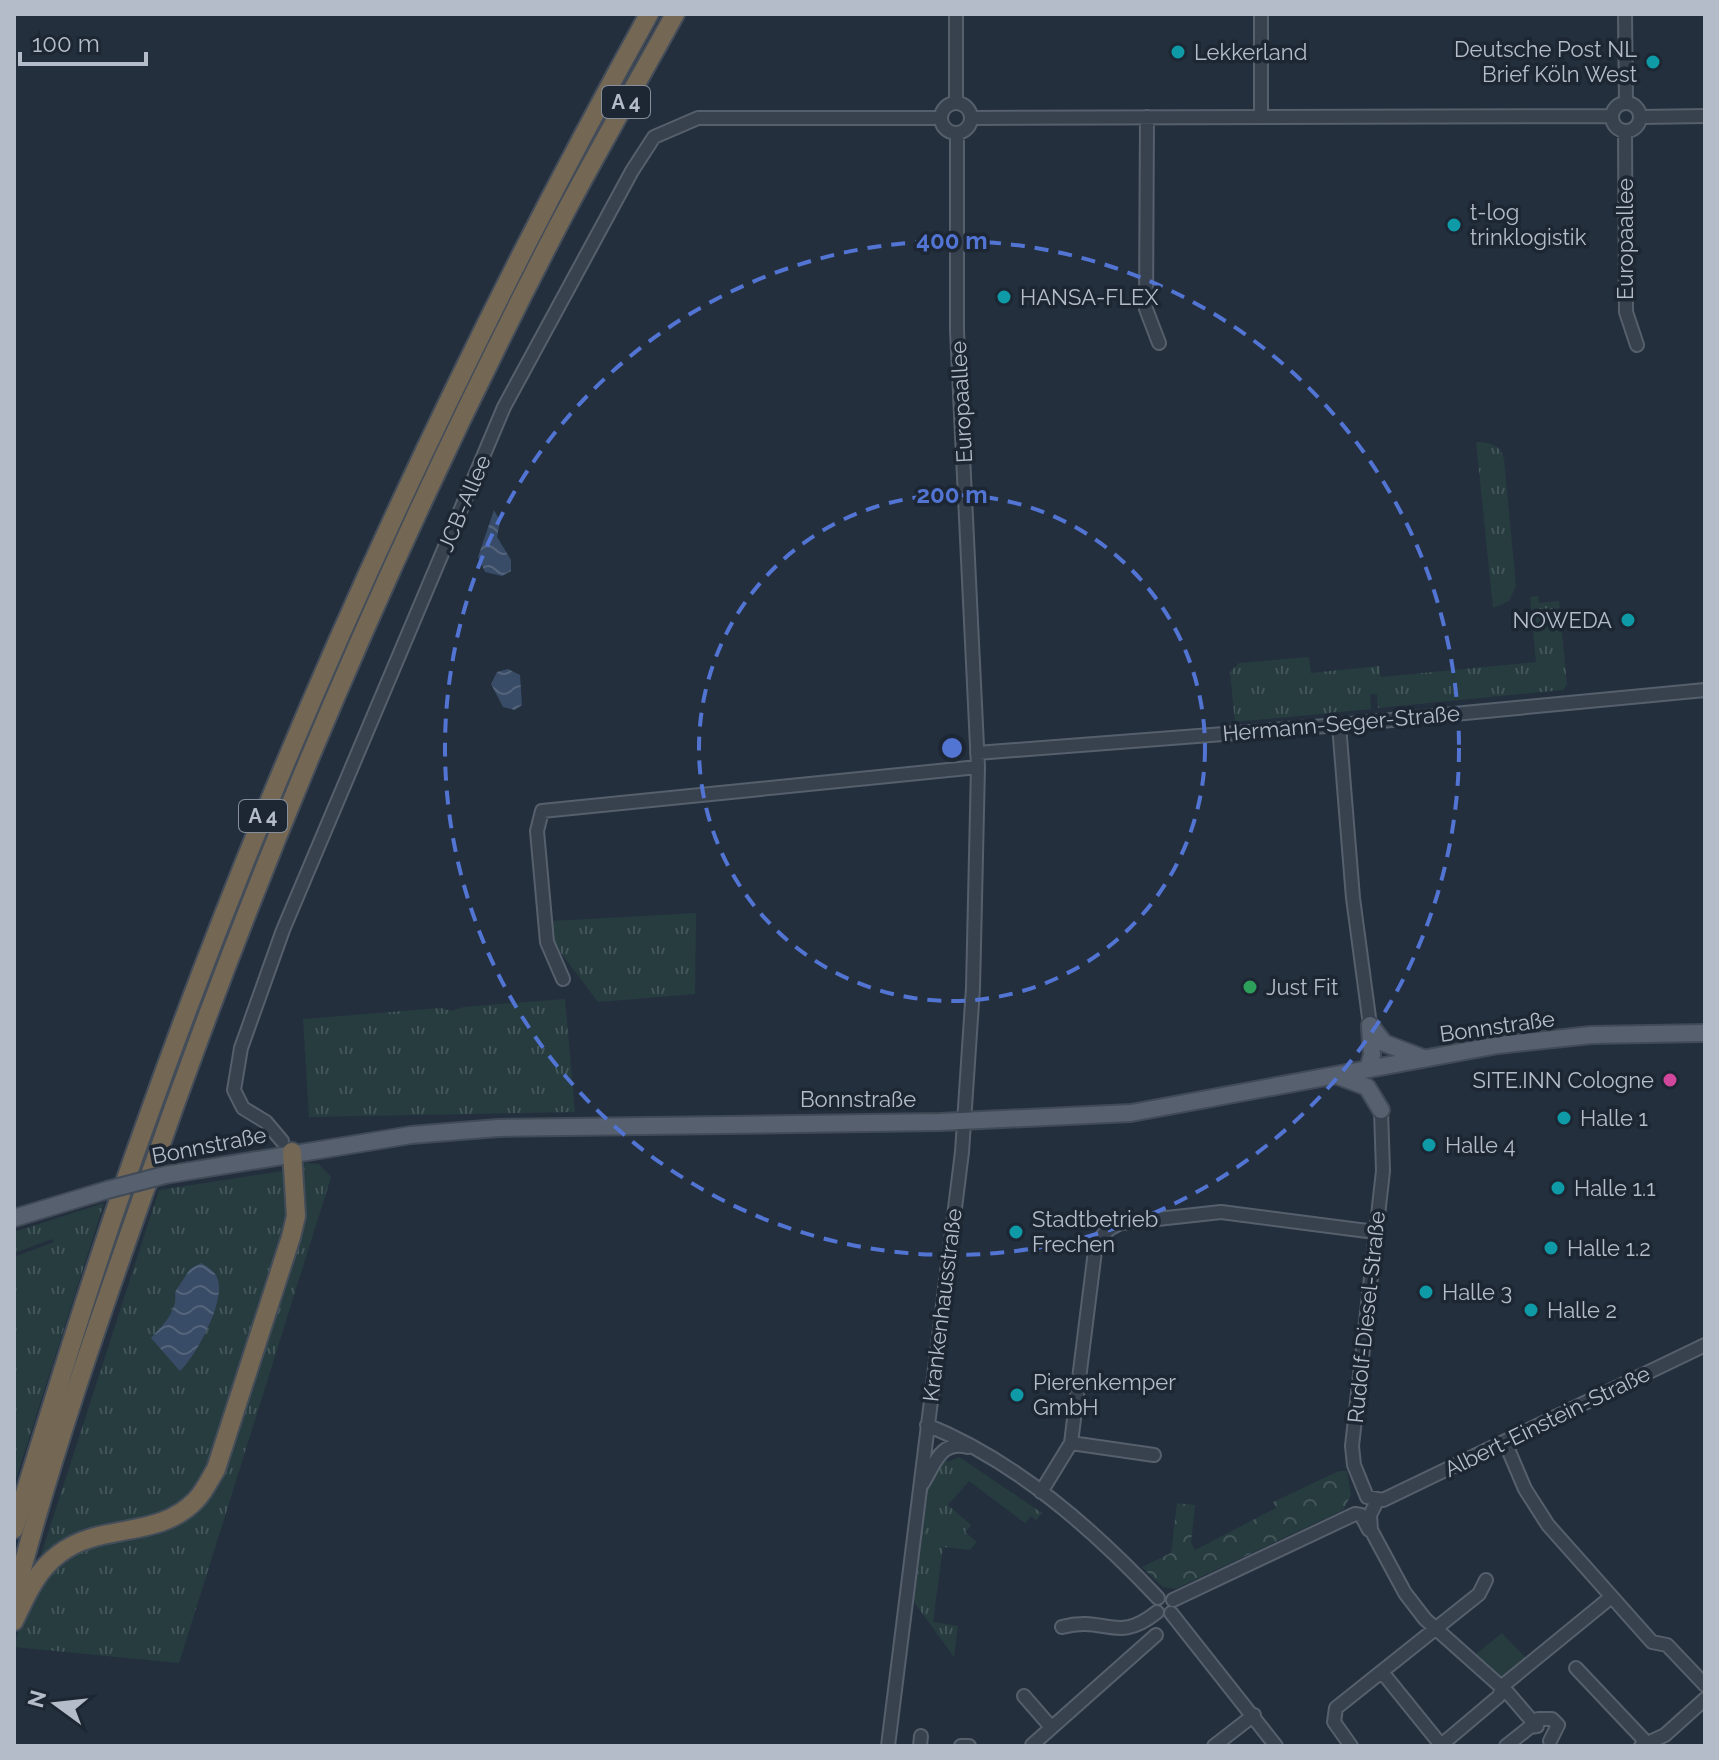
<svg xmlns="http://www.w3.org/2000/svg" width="1719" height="1760" viewBox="0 0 1719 1760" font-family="Raleway,sans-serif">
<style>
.grass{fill:url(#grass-tufts)}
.forest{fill:url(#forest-crowns)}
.park{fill:#263c3f}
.water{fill:url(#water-waves)}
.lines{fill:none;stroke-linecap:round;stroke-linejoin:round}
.minor-casing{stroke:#565f6c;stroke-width:16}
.major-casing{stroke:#414a57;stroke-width:20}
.highway-casing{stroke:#434c59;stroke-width:22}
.minor{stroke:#38414e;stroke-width:12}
.major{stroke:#56606e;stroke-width:16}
.highway{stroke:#746855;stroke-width:18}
.major-bridge-casing{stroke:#414a57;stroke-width:20;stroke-linecap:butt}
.major-bridge{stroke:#56606e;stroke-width:16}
.ring{fill:none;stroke:#5274d3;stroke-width:4;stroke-dasharray:14 10}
.culture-dot{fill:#0f9aa8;stroke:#1d2633;stroke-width:3}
.leisure-dot{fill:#2e9e5b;stroke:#1d2633;stroke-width:3}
.hotel-dot{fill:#d1479c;stroke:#1d2633;stroke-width:3}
.labels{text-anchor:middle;stroke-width:7;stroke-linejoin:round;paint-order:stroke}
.shield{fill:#1d2633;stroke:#878f9c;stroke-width:2}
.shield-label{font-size:20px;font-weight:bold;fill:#b4bcc9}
.poi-label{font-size:22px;fill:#b4bcc9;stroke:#1d2633;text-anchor:start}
.street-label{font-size:22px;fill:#b4bcc9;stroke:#1d2633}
.centre{fill:#5274d3;stroke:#1d2633;stroke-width:4}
.ring-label{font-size:24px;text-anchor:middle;font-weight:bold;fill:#5274d3;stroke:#1d2633;stroke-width:7;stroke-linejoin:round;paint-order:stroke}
</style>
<defs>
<pattern id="grass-tufts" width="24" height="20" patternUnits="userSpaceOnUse" patternTransform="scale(2)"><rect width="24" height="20" fill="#263c3f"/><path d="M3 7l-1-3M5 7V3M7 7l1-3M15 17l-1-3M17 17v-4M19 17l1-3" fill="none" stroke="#435659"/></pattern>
<pattern id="forest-crowns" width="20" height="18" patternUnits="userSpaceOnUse" patternTransform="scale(2)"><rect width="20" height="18" fill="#263c3f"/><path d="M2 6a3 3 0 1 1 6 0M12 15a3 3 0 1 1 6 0" fill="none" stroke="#435659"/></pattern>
<pattern id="water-waves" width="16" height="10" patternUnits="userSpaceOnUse" patternTransform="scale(2)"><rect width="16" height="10" fill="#394c67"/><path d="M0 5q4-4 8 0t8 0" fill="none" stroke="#53647b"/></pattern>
</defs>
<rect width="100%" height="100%" fill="#242f3e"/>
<!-- grass -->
<path class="grass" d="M1476,442C1489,442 1501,445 1504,459L1516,586L1509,601L1493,608Z
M1538,596L1539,603L1559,601L1567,684L1563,690L1378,708L1377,694H1370L1371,709L1235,722L1230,672L1239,663L1309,657L1311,673L1379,666L1381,677L1536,662L1530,597Z
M696,913L695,994L598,1002L555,945L552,921Z
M565,999L575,1112L309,1117L303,1019L441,1008L451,1011L464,1007Z
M305,1163L319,1164L331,1177L179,1663L14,1647L25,1609L57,1561L212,1488Z
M283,1171L288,1176V1222L215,1460L186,1504L39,1561L159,1190Z
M104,1203L14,1485V1257L54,1242L52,1239L14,1253V1232Z
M943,1455L948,1462L959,1457L1042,1513L1036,1520L1031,1516L1025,1523L969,1481L948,1505L971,1525L965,1532L977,1542L970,1550L943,1547L933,1622L958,1626L954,1657L911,1598C916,1558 917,1486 943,1455Z"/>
<!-- forest -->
<path class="forest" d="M1339,1471H1347L1351,1495L1343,1510L1175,1589L1163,1587L1142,1567L1171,1553L1177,1503L1195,1505L1191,1542L1195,1550L1276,1508L1273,1502Z"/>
<!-- park -->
<path class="park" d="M1502,1633L1528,1660L1500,1682L1472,1657Z"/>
<!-- water -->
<path class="water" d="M494,510L500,521L497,537L511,560V571L502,576L485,572L478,557Z
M508,669L520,675L522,705L515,710L503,707L491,684L497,672Z
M201,1263C208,1267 215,1271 218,1280C225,1302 196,1356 180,1371L151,1338C163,1325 178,1311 175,1292L190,1269Z"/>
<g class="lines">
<defs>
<path id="minor" d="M956,14V103
M1261,14V115
M1625,14L1626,102
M1612 117a14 14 0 1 1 28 0a14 14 0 1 1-28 0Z
M941 118a15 15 0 1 1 30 0a15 15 0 1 1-30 0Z
M1147,117L1146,309L1159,343
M1641,117L1705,116
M971,118L1611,116
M1625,131L1626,312L1637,345
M1339,725L1353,898L1370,1025
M977,753L1339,725L1705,690
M563,979L547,942L537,831L542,811L978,767
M1381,1110L1383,1171L1352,1446L1354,1465L1367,1497L1383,1500L1705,1345
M282,1141L266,1122L243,1108L234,1090L241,1048L283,930L504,407L632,171L654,137L698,118H941
M927,1425C1016,1461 1093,1529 1158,1598
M1505,1442L1525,1489L1548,1525L1652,1642L1667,1645L1705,1685
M1071,1443L1154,1455
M923,1483C935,1464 940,1440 968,1447
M1041,1492L1071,1443L1095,1251C1100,1236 1106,1229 1121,1223L1221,1212L1375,1232
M1377,1501L1370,1515L1371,1530L1405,1593L1425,1619L1508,1693L1532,1721
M1173,1600L1355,1514L1361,1515L1369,1530
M1171,1613L1276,1746
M1062,1627C1106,1615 1116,1645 1157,1612
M1576,1668L1646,1742
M1382,1672L1441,1745
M1024,1696L1051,1727
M1032,1745L1156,1635
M888,1746L962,1152L973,988L978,767L957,331V133
M920,1746L921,1736
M961,1746H969
M1214,1746L1254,1715
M1351,1746L1334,1722L1336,1708L1479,1594L1486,1580
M1440,1746L1498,1697L1506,1683L1610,1598
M1506,1746L1530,1727L1537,1726L1538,1719H1552L1558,1725L1550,1741
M1641,1746L1665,1735L1705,1699"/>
<path id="major" d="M1370,1025L1384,1043L1423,1058
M1368,1069L1372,1055L1370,1027
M1338,1076L1367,1087L1381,1110
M165,1175L411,1135L498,1128L940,1122L1131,1113L1498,1045L1591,1035L1705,1033
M14,1218L107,1190"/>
<path id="highway" d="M14,1529C56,1392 98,1255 147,1120C283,738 453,369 649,14
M14,1599C49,1463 96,1328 143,1195C258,863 396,538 558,226C595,155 636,85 675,14
M14,1621C26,1596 36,1571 59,1554C100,1522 158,1540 196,1500C204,1492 210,1479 216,1469L291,1237L296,1216L292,1152"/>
</defs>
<!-- minor casing -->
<use href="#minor" class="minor-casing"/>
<!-- major casing -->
<use href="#major" class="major-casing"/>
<!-- highway casing -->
<use href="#highway" class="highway-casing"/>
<!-- minor -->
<use href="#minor" class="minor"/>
<!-- major -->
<use href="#major" class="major"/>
<!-- highway -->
<use href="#highway" class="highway"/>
<defs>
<path id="major-bridge" d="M107,1190L165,1175"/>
</defs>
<!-- major-bridge casing -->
<use href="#major-bridge" class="major-bridge-casing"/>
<!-- major-bridge -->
<use href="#major-bridge" class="major-bridge"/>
</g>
<!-- distance rings -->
<g class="ring">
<circle cx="952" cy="748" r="253"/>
<circle cx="952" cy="748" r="507"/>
</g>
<!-- markers -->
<g class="culture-dot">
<circle cx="1178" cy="52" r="8"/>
<circle cx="1653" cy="62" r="8"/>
<circle cx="1454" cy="225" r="8"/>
<circle cx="1004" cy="297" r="8"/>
<circle cx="1628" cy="620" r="8"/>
<circle cx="1564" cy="1118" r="8"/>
<circle cx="1429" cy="1145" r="8"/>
<circle cx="1558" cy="1188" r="8"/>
<circle cx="1016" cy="1232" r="8"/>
<circle cx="1551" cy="1248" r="8"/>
<circle cx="1426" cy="1292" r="8"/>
<circle cx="1531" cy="1310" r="8"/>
<circle cx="1017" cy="1395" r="8"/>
</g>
<circle class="leisure-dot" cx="1250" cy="987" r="8"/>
<circle class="hotel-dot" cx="1670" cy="1080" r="8"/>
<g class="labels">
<!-- shield labels -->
<g class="shield">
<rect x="602" y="86" width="48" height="32" rx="6"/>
<rect x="239" y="800" width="48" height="32" rx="6"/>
</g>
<g class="shield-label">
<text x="626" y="109">A 4</text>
<text x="263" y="823">A 4</text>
</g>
<!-- poi labels -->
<g class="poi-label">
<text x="1637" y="57" text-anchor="end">Deutsche Post NL<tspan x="1637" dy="25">Brief Köln West</tspan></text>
<text x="1194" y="60">Lekkerland</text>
<text x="1470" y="220">t-log<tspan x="1470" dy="25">trinklogistik</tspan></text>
<text x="1020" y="305">HANSA-FLEX</text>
<text x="1612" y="628" text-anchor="end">NOWEDA</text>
<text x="1266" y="995">Just Fit</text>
<text x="1654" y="1088" text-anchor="end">SITE.INN Cologne</text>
<text x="1580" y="1126">Halle 1</text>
<text x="1445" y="1153">Halle 4</text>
<text x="1574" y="1196">Halle 1.1</text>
<text x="1032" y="1227">Stadtbetrieb<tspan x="1032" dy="25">Frechen</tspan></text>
<text x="1567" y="1256">Halle 1.2</text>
<text x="1442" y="1300">Halle 3</text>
<text x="1547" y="1318">Halle 2</text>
<text x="1033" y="1390">Pierenkemper<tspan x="1033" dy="25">GmbH</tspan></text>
</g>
<!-- street labels -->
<g class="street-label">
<text transform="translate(1625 239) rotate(-90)" y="8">Europaallee</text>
<text transform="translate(961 402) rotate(-93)" y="8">Europaallee</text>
<text transform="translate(464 503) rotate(-67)" y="8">JCB-Allee</text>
<text transform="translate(1341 723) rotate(-5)" y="8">Hermann-Seger-Straße</text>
<text transform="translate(1497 1026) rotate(-8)" y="8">Bonnstraße</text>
<text x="858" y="1107">Bonnstraße</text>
<text transform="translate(209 1145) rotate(-11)" y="8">Bonnstraße</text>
<text transform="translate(942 1305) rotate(-83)" y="8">Krankenhausstraße</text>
<text transform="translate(1366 1317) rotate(-84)" y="8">Rudolf-Diesel-Straße</text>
<text transform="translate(1547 1421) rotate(-26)" y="8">Albert-Einstein-Straße</text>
</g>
</g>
<circle cx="952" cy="748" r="12" class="centre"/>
<g class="ring-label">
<text x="952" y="249">400 m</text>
<text x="952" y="503">200 m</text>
</g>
<!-- border -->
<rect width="1719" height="1760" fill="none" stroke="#b4bcc9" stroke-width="32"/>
<!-- north arrow -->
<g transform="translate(56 1704) rotate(285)" stroke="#1d2633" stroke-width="6" paint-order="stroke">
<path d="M0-6L14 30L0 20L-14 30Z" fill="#b4bcc9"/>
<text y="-12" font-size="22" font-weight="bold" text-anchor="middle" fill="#b4bcc9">N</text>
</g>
<!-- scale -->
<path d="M20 52v12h126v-12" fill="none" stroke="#b4bcc9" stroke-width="4"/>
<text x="32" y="52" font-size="24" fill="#b4bcc9" stroke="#1d2633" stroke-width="6" paint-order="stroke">100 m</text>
</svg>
